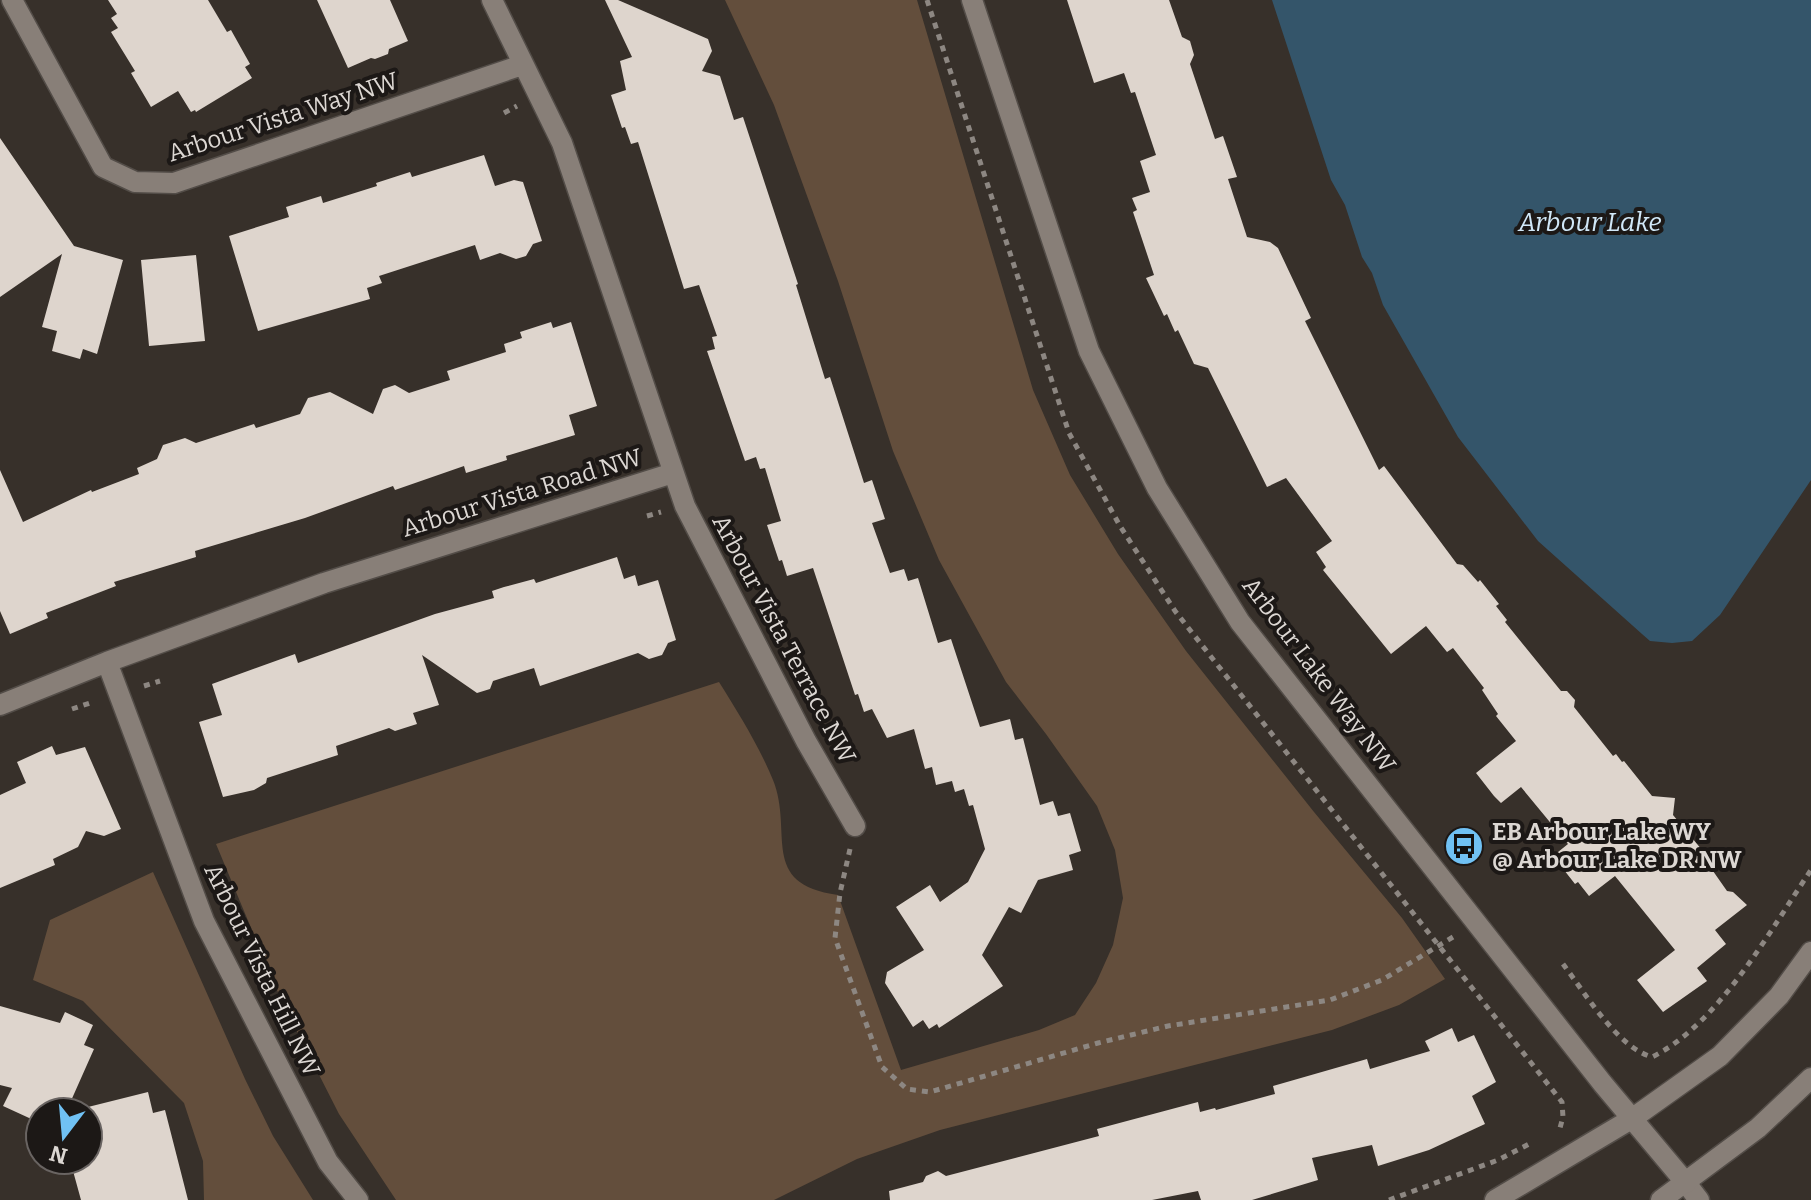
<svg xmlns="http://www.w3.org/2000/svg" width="1811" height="1200" viewBox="0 0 1811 1200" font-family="Bitter,serif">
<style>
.green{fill:#634e3c}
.water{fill:#34556a}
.building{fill:#ded5cd}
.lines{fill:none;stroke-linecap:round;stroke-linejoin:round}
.minor-casing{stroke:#534d48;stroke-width:23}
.tertiary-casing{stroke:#534d48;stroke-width:23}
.path{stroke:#8d8782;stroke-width:5;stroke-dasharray:6 6;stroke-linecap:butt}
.minor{stroke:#887f78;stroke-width:20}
.tertiary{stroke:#887f78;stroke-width:20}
.labels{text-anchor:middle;stroke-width:8;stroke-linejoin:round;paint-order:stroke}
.street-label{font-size:24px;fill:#dcd7d3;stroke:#1c1816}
.poi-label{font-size:24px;font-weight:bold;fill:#dcd7d3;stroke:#1c1816;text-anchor:start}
.water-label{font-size:26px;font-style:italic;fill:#d1e8f8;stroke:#1c1816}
</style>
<rect width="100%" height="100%" fill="#37302a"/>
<!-- green -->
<path class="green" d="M725,0H917L1033,390L1070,475L1118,554L1186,651L1314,812L1402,918L1445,979L1399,1005L1332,1030L940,1130L857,1159L774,1200H396L339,1114L282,1002L216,844L719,682C739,714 759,746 773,780C794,832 758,884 838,895L901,1070L1039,1030L1075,1015L1096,983L1113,945L1123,898L1115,850L1097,806L1046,734L1006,682L939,560L893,451L838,281L774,105Z
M153,872L245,1079L273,1136L313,1200H204L203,1161L184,1103L83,1001L33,980L50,920Z"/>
<!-- water -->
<path class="water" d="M1272,0H1811V480L1720,615L1692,641L1672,643L1650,641L1642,634L1538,541L1458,437L1383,305L1372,273L1362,257L1345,205L1331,180Z"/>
<!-- building -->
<path class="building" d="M108,0H208L227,32L231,30L250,64L245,67L252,78L196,112L195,110L191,112L178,91L151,107L131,73L135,71L111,32L118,28L111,18L117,14Z
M317,0H390L408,41L389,49L388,54L375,59L371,58L348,68Z
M605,0H618L708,39L712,51L702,71L720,76L734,120L743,117L798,284L796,285L825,379L830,377L864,483L872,480L885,519L872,523L890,573L904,569L908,581L918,578L938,643L951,639L980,727L1010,719L1015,740L1023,738L1040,805L1053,801L1058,816L1070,813L1081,851L1069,855L1073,870L1038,880L1021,913L1009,907L982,955L1003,986L939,1028L937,1024L929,1029L923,1020L913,1027L885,983L887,972L924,950L896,907L930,885L940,902L968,882L985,849L973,805L969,806L964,789L955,792L952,781L936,785L932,767L925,769L914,729L887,738L872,709L864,712L858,694L855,695L813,568L787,576L782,560L779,561L767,525L781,521L765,468L760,469L756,457L745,461L707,351L715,349L712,337L717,336L699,285L684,289L638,142L631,144L625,127L622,128L611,95L626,90L620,61L632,57Z
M1067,0H1169L1182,37L1190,41L1194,55L1190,64L1215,139L1223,136L1237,177L1228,179L1247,237L1270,242L1278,248L1311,318L1305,321L1379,470L1384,466L1457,564L1463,565L1478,582L1480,580L1499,604L1496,606L1507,620L1505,622L1561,691H1567L1575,700L1574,707L1613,756L1616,754L1622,762L1624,761L1652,796L1675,798L1673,815L1707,856L1706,861L1727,891L1733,892L1747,905L1715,930L1726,944L1697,968L1707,981L1663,1012L1637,980L1675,950L1615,876L1589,896L1578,882L1575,884L1553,856L1568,844L1521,787L1501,803L1494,796L1476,773L1516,741L1496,716L1498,714L1482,690L1484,688L1453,648L1447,652L1426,626L1391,654L1323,570L1326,567L1316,552L1332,541L1286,478L1267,487L1208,368L1194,364L1178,330L1175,332L1167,314L1164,316L1146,278L1154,275L1133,212L1137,210L1132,198L1150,192L1140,161L1156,155L1135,92L1131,93L1124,73L1094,83Z
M0,138L74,246L123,260L97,354L83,349L80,359L52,351L57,331L42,327L62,254L0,297Z
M484,155L495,186L514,180L523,182L542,241L533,244L526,256L516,259L500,253L480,260L475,245L379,276L382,283L367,288L370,299L258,331L229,236L289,217L286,207L321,196L323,203L377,186L376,183L410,172L412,177Z
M196,255L205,341L149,346L141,260Z
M551,322L553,328L571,322L597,406L569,415L575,435L506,456L507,460L466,473L464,466L395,490L393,486L305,518L195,551L196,557L114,582L116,586L46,613L48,618L10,634L0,611V470L23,522L91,490L92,492L139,474L137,468L157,459L163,445L185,438L196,443L254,424L256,428L300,414L308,398L330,392L373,414L383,389L395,385L409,393L450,380L447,371L506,352L504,344L522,338L520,332Z
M617,557L624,579L635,575L638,586L658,580L676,640L668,643L662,655L649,659L638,653L540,686L534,668L493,681L490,689L477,693L422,655L439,705L413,713L417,724L395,731L389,728L336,746L338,755L267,778L266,783L254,790L223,797L199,722L222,715L212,684L295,654L298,663L435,614L494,598L492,591L504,587L534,579L536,583Z
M52,746L56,755L85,747L121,829L104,836L86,831L78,847L53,859L55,865L0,888V795L26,783L17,762Z
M0,1006L60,1023L65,1012L93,1025L84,1045L94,1049L66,1112H40V1123L3,1106L12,1088L0,1085Z
M1452,1028L1458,1042L1474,1035L1496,1082L1472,1096L1485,1124L1429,1150L1378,1166L1372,1145L1312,1158L1318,1180L1252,1200H1201L1198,1191L1152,1200H890L889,1191L923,1182L926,1176L938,1171L946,1176L1099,1136L1097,1129L1198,1102L1200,1112L1215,1108L1216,1110L1275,1094L1273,1086L1367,1059L1370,1069L1430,1051L1425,1041Z
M148,1092L153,1113L165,1110L188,1200H81L70,1160H88V1112H68Z"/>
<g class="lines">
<defs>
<path id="minor" d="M12,0L103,167L135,182L174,183L522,65
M492,0L562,143L685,506L806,741L855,826
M107,662L204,921L328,1162L358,1200
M0,705L107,662L324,583L673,473
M1686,1183L1699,1200"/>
<path id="tertiary" d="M972,0L1089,351L1157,488L1240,622L1603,1084L1686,1183
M1495,1200L1633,1118L1720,1056L1779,996L1811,952
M1661,1200L1758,1128L1811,1078"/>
</defs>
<!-- minor casing -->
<use href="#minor" class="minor-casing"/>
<!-- tertiary casing -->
<use href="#tertiary" class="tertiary-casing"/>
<!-- path -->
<path class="path" d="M927,0L1069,433L1120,526L1175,611L1562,1102L1563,1117L1560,1128
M504,113L517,106
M647,516L661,512
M144,686L160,681
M72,709L93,702
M850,849L840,893L835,938L882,1067L907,1089L930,1092L1098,1043L1168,1026L1330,1000L1382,980L1453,937
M1563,964C1585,993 1617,1047 1652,1057C1719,1024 1769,932 1811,870
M1389,1200L1498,1160L1533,1142"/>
<!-- minor -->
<use href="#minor" class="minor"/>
<!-- tertiary -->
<use href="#tertiary" class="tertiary"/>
</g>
<!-- icons -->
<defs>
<symbol id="bus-disc" viewBox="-11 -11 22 22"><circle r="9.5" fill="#70c1f4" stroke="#1c1816"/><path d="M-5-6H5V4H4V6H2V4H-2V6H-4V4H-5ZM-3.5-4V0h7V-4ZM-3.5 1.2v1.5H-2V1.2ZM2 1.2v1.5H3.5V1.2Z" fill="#111"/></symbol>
</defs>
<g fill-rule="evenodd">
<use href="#bus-disc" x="1442" y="824" width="44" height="44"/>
</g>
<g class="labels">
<!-- street labels -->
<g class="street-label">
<text transform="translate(283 117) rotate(-18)" y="8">Arbour Vista Way NW</text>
<text transform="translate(522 493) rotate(-17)" y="8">Arbour Vista Road NW</text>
<text transform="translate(784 639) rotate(62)" y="8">Arbour Vista Terrace NW</text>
<text transform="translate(1319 675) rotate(53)" y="8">Arbour Lake Way NW</text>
<text transform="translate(262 970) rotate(64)" y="8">Arbour Vista Hill NW</text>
</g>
<!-- poi labels -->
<g class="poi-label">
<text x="1492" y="840">EB Arbour Lake WY<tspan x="1492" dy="28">@ Arbour Lake DR NW</tspan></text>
</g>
<!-- water labels -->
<g class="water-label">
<text x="1590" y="231">Arbour Lake</text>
</g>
</g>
<!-- north arrow -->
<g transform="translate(64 1136) rotate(196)"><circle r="38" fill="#1c1816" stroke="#696462" stroke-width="2"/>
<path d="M0-6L14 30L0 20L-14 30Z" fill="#70c1f4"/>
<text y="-12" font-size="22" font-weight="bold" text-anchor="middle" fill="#dcd7d3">N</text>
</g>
</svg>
